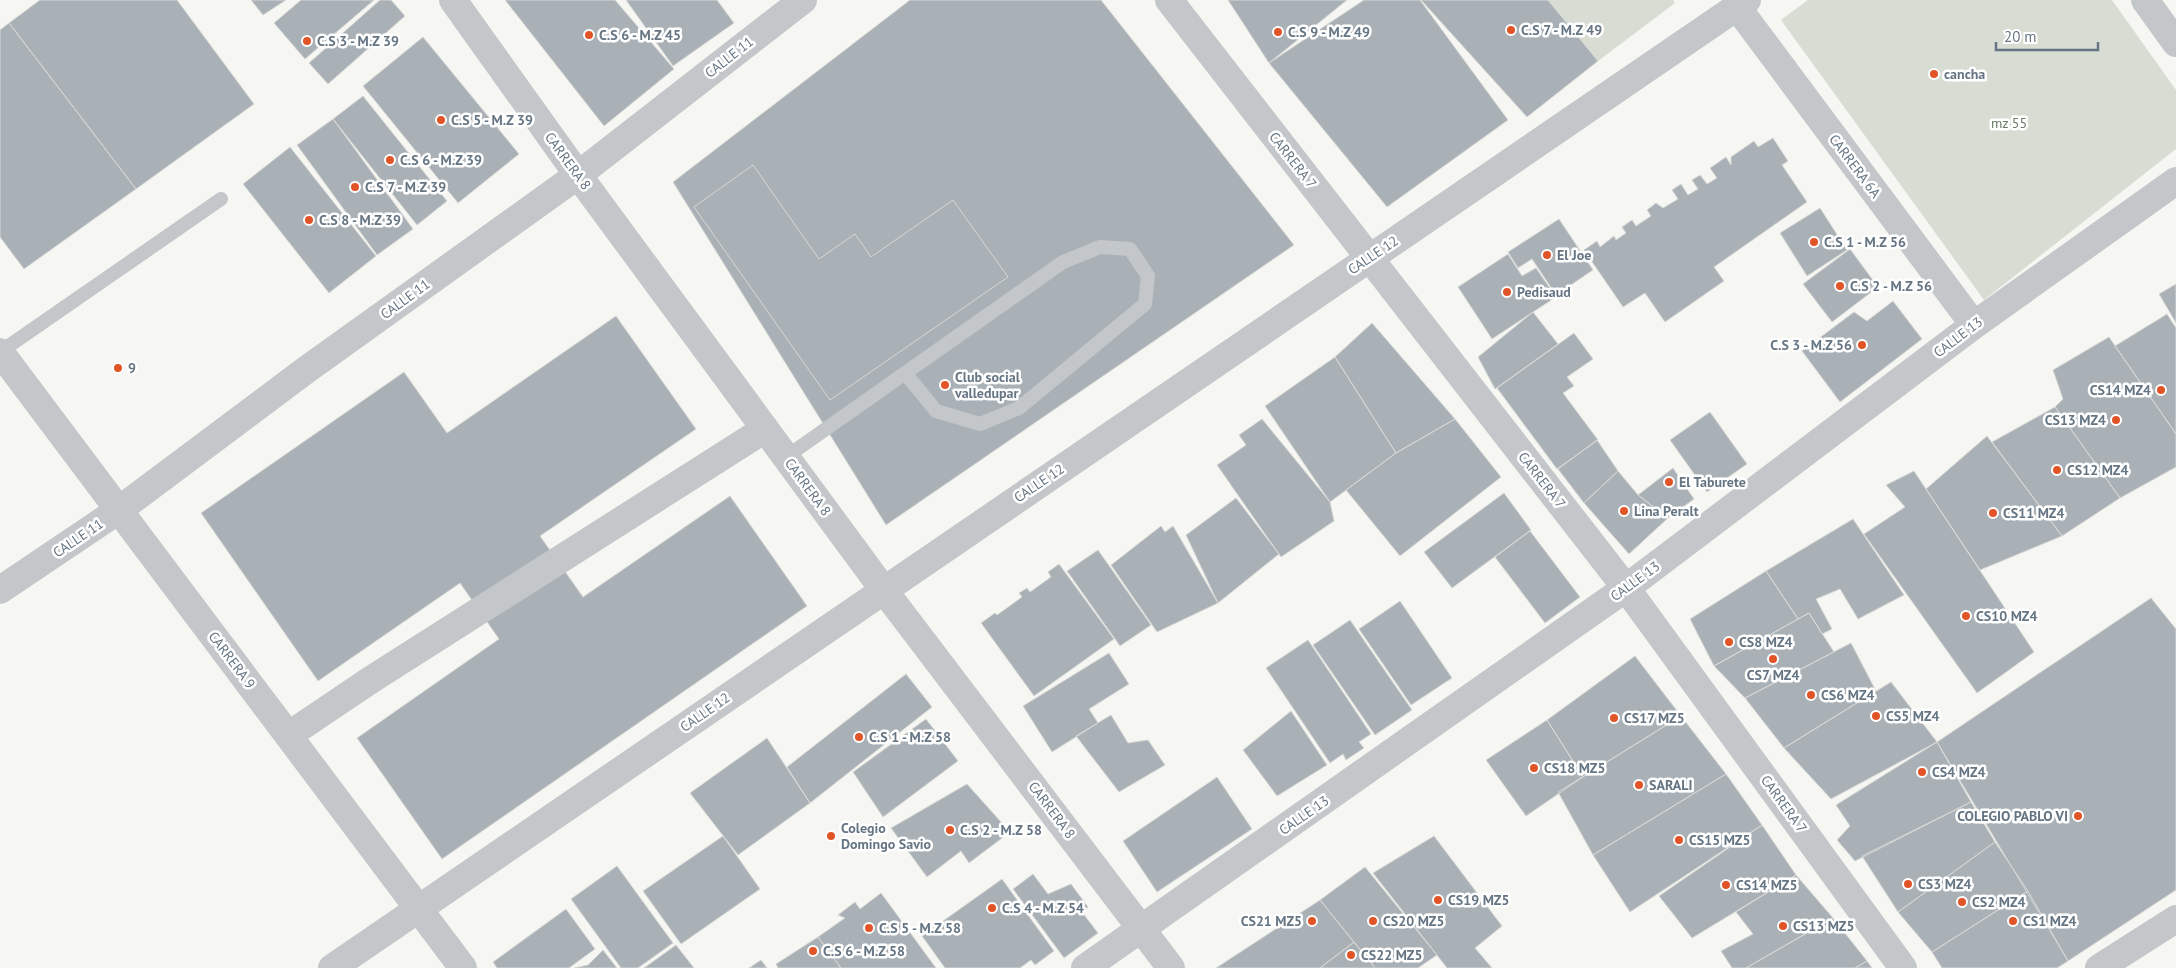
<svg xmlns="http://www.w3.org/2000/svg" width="2176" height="968" viewBox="0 0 2176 968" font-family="'PT Sans',sans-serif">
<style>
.green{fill:#d7ddd3}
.building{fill:#a9b1b7;stroke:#d7d7d5}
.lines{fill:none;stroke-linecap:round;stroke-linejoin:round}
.service{stroke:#c3c7ca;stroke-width:14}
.minor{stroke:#c3c7ca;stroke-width:28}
.tertiary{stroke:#c3c7ca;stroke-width:28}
.poi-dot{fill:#e15427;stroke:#fff;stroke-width:2}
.labels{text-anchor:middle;stroke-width:5;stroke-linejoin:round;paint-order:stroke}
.poi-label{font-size:14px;font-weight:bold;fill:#657583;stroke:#fff;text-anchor:start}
.street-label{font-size:14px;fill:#657583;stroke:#fff}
.park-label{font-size:14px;fill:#687a64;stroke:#fff}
</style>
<rect width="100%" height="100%" fill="#f6f6f2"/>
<!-- green -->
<path class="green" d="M1548,0H1673L1675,3L1598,61Z
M1808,0H2112L2176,90V149L1984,300L1781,20Z"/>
<!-- building -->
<path class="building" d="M40,0H177L254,104L136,189L9,23Z
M251,0H286L263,15Z
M301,0H374L305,59L274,23Z
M380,0H391L405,16L328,84L309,63Z
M505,0H615L674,69L604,126Z
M626,0H717L734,23L673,66Z
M910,0H1101L1294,245L886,525L673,182Z
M1228,0H1347L1269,63Z
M1364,0H1420L1508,120L1387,207L1269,63Z
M1421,0H1548L1598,61L1527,117Z
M9,23L136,189L24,269L0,237V30Z
M423,37L519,154L458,203L363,86Z
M363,96L447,201L417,225L333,119Z
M333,119L413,229L377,255L297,145Z
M1773,138L1788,161L1782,165L1807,202L1714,267L1724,281L1665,322L1645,293L1623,307L1584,250L1597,241L1600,247L1614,236L1616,240L1626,233L1622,227L1632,220L1636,226L1651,216L1647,210L1656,203L1663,208L1678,199L1672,190L1681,184L1688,195L1698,189L1692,180L1700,175L1707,184L1717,178L1710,168L1726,157L1731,165V157L1754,141L1758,147Z
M290,147L376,256L329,293L243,184Z
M753,165L819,259L855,234L871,257L953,200L1008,277L830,400L694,207Z
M1820,208L1847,250L1807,276L1780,233Z
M1559,219L1593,270L1556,295L1532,259L1518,268L1508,252Z
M1850,249L1878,287L1832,322L1803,284Z
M1508,254L1522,276L1536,268L1556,297L1492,339L1458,287Z
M2176,284V323L2159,294Z
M1893,301L1922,339L1840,402L1802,351L1854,312L1867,321Z
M1533,312L1558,344L1495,389L1478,357Z
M2167,314L2176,328V434L2115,346Z
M616,316L696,429L540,536L583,597L730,496L807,606L442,859L357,738L499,639L460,583L318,681L201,513L404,372L447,433Z
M1372,323L1455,419L1396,453L1335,357Z
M1574,333L1593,359L1567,377L1574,386L1563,393L1598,440L1557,469L1497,388Z
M2109,337L2176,434V467L2120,498L2055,407L2063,399L2053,370Z
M1335,357L1396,453L1330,502L1265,406Z
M2055,407L2120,498L2062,536L1992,442Z
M1710,412L1747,464L1707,492L1670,440Z
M1262,419L1330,502L1334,521L1281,557L1217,465L1246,445L1239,435Z
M1455,419L1501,477L1400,556L1346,490L1396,453Z
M1987,436L2062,536L1980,570L1926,489Z
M1597,440L1618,471L1584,503L1558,469Z
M1673,468L1694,499L1668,518L1638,495Z
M1618,471L1638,495L1668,518L1629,554L1584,503Z
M1914,471L2034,652L1977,693L1864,534L1905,507L1886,485Z
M1504,493L1531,530L1452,588L1424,552Z
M1236,498L1279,554L1218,603L1186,535Z
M1853,519L1904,595L1858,619L1840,589L1816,599L1832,629L1822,634L1809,613L1798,619L1766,571Z
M1161,526L1165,532L1173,526L1218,603L1157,632L1111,565Z
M1530,531L1580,597L1545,623L1495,557Z
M1098,550L1151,625L1120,646L1067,571Z
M1059,564L1114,639L1034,696L981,623L995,613L997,615L1022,597L1019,593L1027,588L1030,592L1051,577L1048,572Z
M1766,571L1798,619L1714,666L1690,619Z
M2151,598L2176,629V890L2068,961L1937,742Z
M1400,601L1452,678L1411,705L1359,629Z
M1809,613L1834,652L1745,698L1714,666Z
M1350,620L1412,710L1375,735L1313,645Z
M1308,640L1371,734L1359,742L1364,748L1346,760L1343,754L1330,763L1266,668Z
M1851,643L1876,691L1784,748L1745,698Z
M1109,653L1129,684L1089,709L1098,723L1052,752L1023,706Z
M1635,656L1681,716L1583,777L1547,720Z
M906,674L932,707L810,803L787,767Z
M1891,682L1937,742L1831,799L1784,748Z
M1291,711L1327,765L1277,796L1243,750Z
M1111,715L1128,743L1148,740L1165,765L1119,792L1076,736Z
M1681,716L1726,774L1593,855L1558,792Z
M926,719L958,761L883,817L853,772Z
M1547,720L1583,777L1526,816L1486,760Z
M767,738L810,803L738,855L690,793Z
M1937,742L1971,802L1855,861L1837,840L1850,826L1836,805Z
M1726,774L1762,825L1630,912L1593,855Z
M1217,777L1252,829L1157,892L1123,841Z
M967,784L1010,832L969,863L961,851L927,877L891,828Z
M1971,802L1995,842L1898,912L1862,856Z
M1762,825L1796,875L1692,938L1659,896Z
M723,836L760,889L681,944L643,891Z
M1434,836L1502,926L1475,948L1492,968H1447L1373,873Z
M1995,842L2028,891L1932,952L1898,912Z
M617,866L673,943L638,968H621L571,899Z
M1365,867L1437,955L1418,968H1375L1320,900Z
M1033,874L1048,894L1071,884L1088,907L1082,912L1098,933L1064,958L1013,889Z
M1796,875L1833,918L1746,968H1732L1721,951L1753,934L1736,912Z
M1002,879L1054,951L1035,965L1031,960L1020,968H945L922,936Z
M2028,891L2068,961L2057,968H1942L1932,952Z
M881,893L936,968H841L818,937L845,918L838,915L855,902L860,909Z
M1320,900L1354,942L1320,968H1216Z
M566,909L595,949L569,968H497L493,962Z
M1833,918L1867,961L1855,968H1746Z
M818,937L841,968H778L776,964Z
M1354,942L1375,968H1320Z
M676,945L694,968H644Z
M603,950L617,968H574L588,965Z
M761,960L767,968H749Z
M1867,961L1872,968H1855Z"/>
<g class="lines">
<!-- service -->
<path class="service" d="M0,352L221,199
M786,457L1063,262L1100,247L1130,249L1148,276L1145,304L1019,408L980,424L936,411L905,373"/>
<!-- minor -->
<path class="minor" d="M1169,0L1626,588L1903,968
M2145,0L2176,43
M1737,7L1974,325
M0,590L119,510L306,370L578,175L803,0
M289,735L369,681L765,429
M1085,968L1626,588L1974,325L2176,181
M2099,968L2176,919"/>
<!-- tertiary -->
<path class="tertiary" d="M453,0L578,175L883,589L1171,968
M0,352L463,968
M332,968L1747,0"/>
</g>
<!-- markers -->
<g class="poi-dot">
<circle cx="1511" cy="30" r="5"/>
<circle cx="1278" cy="32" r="5"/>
<circle cx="589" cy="35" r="5"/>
<circle cx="307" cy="41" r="5"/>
<circle cx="1934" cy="74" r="5"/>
<circle cx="441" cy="120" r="5"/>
<circle cx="390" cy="160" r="5"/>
<circle cx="355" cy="187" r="5"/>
<circle cx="309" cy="220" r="5"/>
<circle cx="1814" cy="242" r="5"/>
<circle cx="1547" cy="255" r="5"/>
<circle cx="1840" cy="286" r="5"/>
<circle cx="1507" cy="292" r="5"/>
<circle cx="1862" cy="345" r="5"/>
<circle cx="118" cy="368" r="5"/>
<circle cx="945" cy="385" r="5"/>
<circle cx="2161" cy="390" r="5"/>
<circle cx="2116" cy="420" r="5"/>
<circle cx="2057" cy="470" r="5"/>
<circle cx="1669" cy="482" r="5"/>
<circle cx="1624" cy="511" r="5"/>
<circle cx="1993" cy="513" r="5"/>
<circle cx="1966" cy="616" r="5"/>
<circle cx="1729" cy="642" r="5"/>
<circle cx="1773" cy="659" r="5"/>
<circle cx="1811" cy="695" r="5"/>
<circle cx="1876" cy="716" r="5"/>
<circle cx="1614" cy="718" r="5"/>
<circle cx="859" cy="737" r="5"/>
<circle cx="1534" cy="768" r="5"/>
<circle cx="1922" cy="772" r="5"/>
<circle cx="1639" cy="785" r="5"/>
<circle cx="2078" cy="816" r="5"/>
<circle cx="950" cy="830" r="5"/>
<circle cx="831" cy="836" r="5"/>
<circle cx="1679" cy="840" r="5"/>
<circle cx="1908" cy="884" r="5"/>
<circle cx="1726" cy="885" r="5"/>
<circle cx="1438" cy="900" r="5"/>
<circle cx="1962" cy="902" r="5"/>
<circle cx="992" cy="908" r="5"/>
<circle cx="1312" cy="921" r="5"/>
<circle cx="1373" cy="921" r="5"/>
<circle cx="2013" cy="921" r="5"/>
<circle cx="1783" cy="926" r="5"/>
<circle cx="869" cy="928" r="5"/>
<circle cx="813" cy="951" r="5"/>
<circle cx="1351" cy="955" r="5"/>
</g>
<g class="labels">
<!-- poi labels -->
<g class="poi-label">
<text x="1521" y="35">C.S 7 - M.Z 49</text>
<text x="1288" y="37">C.S 9 - M.Z 49</text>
<text x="599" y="40">C.S 6 - M.Z 45</text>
<text x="317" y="46">C.S 3 - M.Z 39</text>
<text x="1944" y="79">cancha</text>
<text x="451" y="125">C.S 5 - M.Z 39</text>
<text x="400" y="165">C.S 6 - M.Z 39</text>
<text x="365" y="192">C.S 7 - M.Z 39</text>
<text x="319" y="225">C.S 8 - M.Z 39</text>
<text x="1824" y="247">C.S 1 - M.Z 56</text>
<text x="1557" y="260">El Joe</text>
<text x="1850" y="291">C.S 2 - M.Z 56</text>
<text x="1517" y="297">Pedisaud</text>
<text x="1852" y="350" text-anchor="end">C.S 3 - M.Z 56</text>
<text x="128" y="373">9</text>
<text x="955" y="382">Club social<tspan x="955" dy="16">valledupar</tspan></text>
<text x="2151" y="395" text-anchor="end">CS14 MZ4</text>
<text x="2106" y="425" text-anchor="end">CS13 MZ4</text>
<text x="2067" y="475">CS12 MZ4</text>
<text x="1679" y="487">El Taburete</text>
<text x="1634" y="516">Lina Peralt</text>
<text x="2003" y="518">CS11 MZ4</text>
<text x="1976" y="621">CS10 MZ4</text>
<text x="1739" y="647">CS8 MZ4</text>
<text x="1773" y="680" text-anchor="middle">CS7 MZ4</text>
<text x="1821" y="700">CS6 MZ4</text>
<text x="1886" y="721">CS5 MZ4</text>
<text x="1624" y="723">CS17 MZ5</text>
<text x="869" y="742">C.S 1 - M.Z 58</text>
<text x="1544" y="773">CS18 MZ5</text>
<text x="1932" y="777">CS4 MZ4</text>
<text x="1649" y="790">SARALI</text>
<text x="2068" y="821" text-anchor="end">COLEGIO PABLO VI</text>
<text x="841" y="833">Colegio<tspan x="841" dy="16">Domingo Savio</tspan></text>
<text x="960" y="835">C.S 2 - M.Z 58</text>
<text x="1689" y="845">CS15 MZ5</text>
<text x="1918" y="889">CS3 MZ4</text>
<text x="1736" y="890">CS14 MZ5</text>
<text x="1448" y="905">CS19 MZ5</text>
<text x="1972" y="907">CS2 MZ4</text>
<text x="1002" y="913">C.S 4 - M.Z 54</text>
<text x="1302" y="926" text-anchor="end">CS21 MZ5</text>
<text x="1383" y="926">CS20 MZ5</text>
<text x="2023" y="926">CS1 MZ4</text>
<text x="1793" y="931">CS13 MZ5</text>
<text x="879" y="933">C.S 5 - M.Z 58</text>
<text x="823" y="956">C.S 6 - M.Z 58</text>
<text x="1361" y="960">CS22 MZ5</text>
</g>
<!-- street labels -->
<g class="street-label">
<text transform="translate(729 57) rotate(-38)" y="5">CALLE 11</text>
<text transform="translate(1293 160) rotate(52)" y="5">CARRERA 7</text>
<text transform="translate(568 161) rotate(54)" y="5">CARRERA 8</text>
<text transform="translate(1855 166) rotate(53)" y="5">CARRERA 6A</text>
<text transform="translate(1373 255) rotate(-34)" y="5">CALLE 12</text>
<text transform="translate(405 299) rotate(-36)" y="5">CALLE 11</text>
<text transform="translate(1958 337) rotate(-37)" y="5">CALLE 13</text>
<text transform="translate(1542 480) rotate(52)" y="5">CARRERA 7</text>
<text transform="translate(1039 483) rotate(-34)" y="5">CALLE 12</text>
<text transform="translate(808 487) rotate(54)" y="5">CARRERA 8</text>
<text transform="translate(78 538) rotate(-34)" y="5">CALLE 11</text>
<text transform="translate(1635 581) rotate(-36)" y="5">CALLE 13</text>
<text transform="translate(232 660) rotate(53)" y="5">CARRERA 9</text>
<text transform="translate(705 712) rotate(-35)" y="5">CALLE 12</text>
<text transform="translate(1784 804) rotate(54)" y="5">CARRERA 7</text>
<text transform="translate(1052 810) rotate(53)" y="5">CARRERA 8</text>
<text transform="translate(1304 815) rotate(-35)" y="5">CALLE 13</text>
</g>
<!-- park labels -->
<g class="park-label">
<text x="2009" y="128">mz 55</text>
</g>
</g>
<!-- scale -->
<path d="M1996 42v8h102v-8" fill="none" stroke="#657583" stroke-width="2.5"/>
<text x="2004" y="42" font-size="15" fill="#657583" stroke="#ffffff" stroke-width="4" paint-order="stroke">20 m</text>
</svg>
